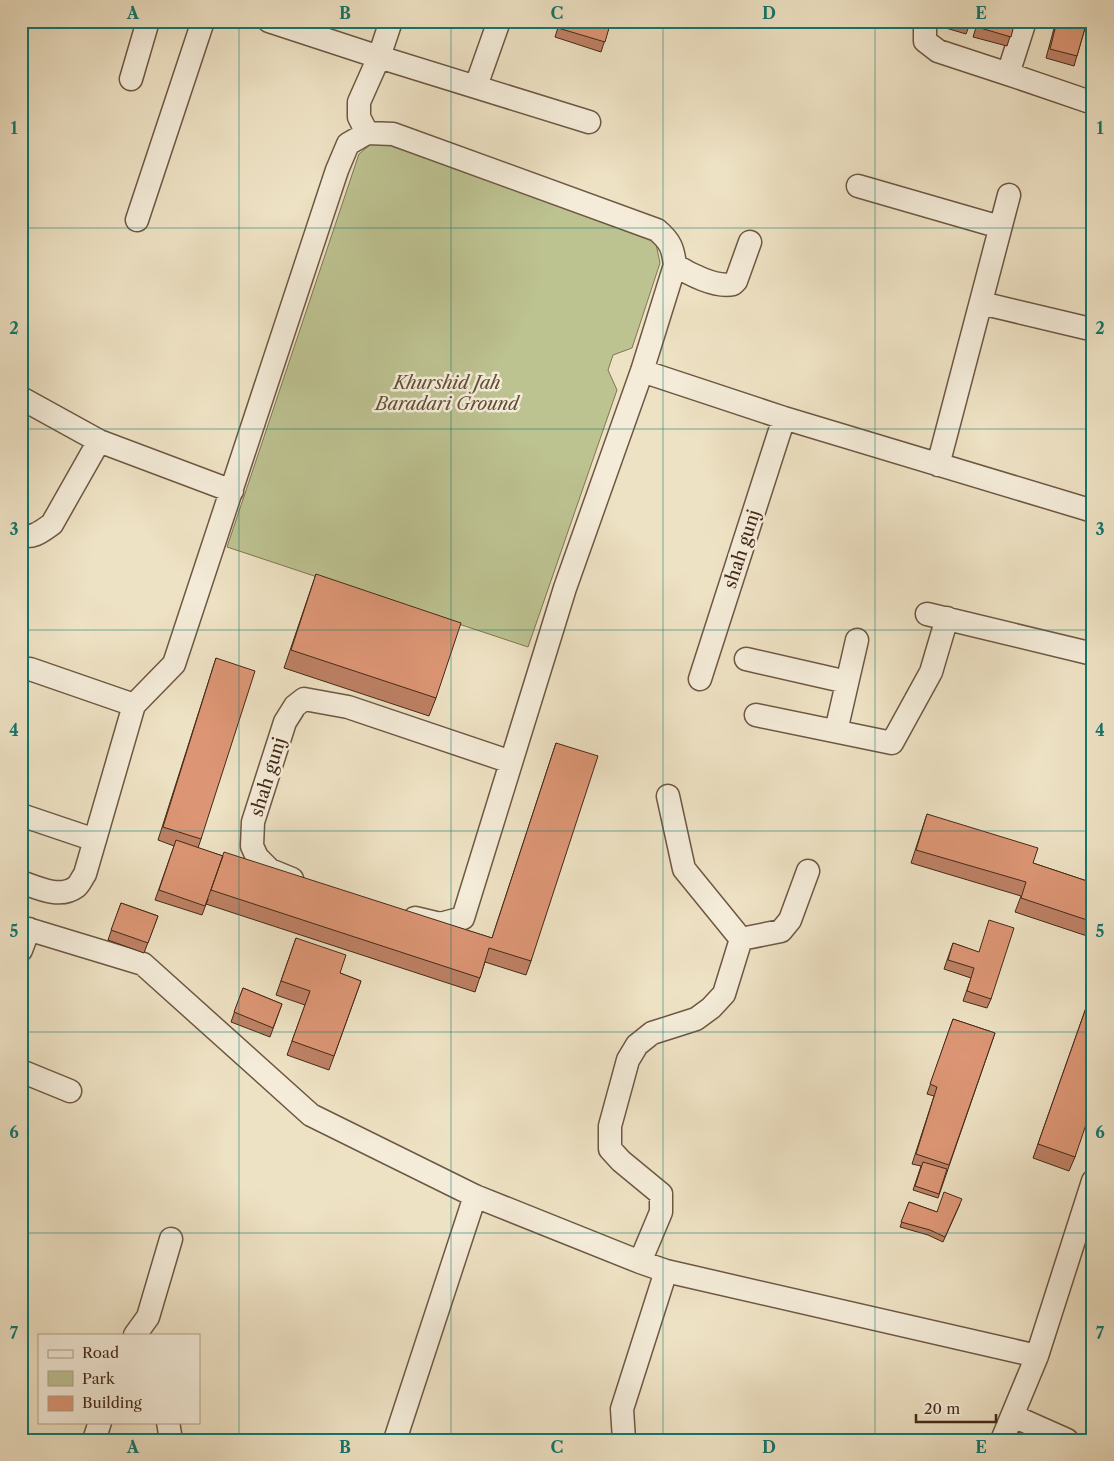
<svg xmlns="http://www.w3.org/2000/svg" width="1114" height="1461" viewBox="0 0 1114 1461" font-family="'Libre Caslon Text',serif">
<style>
.green{fill:#bdc291;stroke:#807654}
.lines{fill:none;stroke-linecap:round;stroke-linejoin:round}
.minor-casing{stroke:#6e5743;stroke-width:25}
.minor{stroke:#f4ecd9;stroke-width:22}
.wall{fill:#be8165;stroke:#442918}
.building{fill:#dd9675;stroke:#442918}
.grid{fill:none;stroke:#0f766e;stroke-width:1;stroke-opacity:0.55}
.labels{text-anchor:middle;stroke-width:5;stroke-linejoin:round;paint-order:stroke}
.park-label{font-size:18px;font-style:italic;fill:#624f36;stroke:#f4ecd9}
.street-label{font-size:18px;fill:#442918;stroke:#f4ecd9}
.neatline{fill:none;stroke:#0f766e;stroke-width:2}
.grid-label{font-size:16px;text-anchor:middle;font-weight:bold;fill:#0f766e}
</style>
<rect width="100%" height="100%" fill="#eee2c4"/>
<filter id="stains"><feTurbulence type="fractalNoise" baseFrequency=".004" numOctaves="4"/><feColorMatrix values="0 0 0 0 .2 0 0 0 0 .09 0 0 0 0 .02 0 0 0 .5 -.17"/></filter>
<radialGradient id="worn" r=".72"><stop offset=".6" stop-color="#630" stop-opacity="0"/><stop offset="1" stop-color="#630" stop-opacity=".3"/></radialGradient>
<!-- green -->
<path class="green" d="M377,139L637,230L656,244L660,263L632,348L613,355L608,370L617,390L528,647L227,547L359,154Z"/>
<g class="lines">
<defs>
<path id="minor" d="M269,21L379,57L359,102V117L367,133
M391,21L379,57L589,122
M925,21V41L938,51L1008,74L1093,103
M1008,74L1025,21
M131,79L148,21
M476,86L499,21
M858,186L1000,227
M137,220L203,21
M675,265C689,274 716,288 733,284L736,281L750,242
M981,303L1086,328
M642,371L784,418L1093,511
M21,398L99,441L232,491
M938,465L1009,195
M21,535C33,539 42,531 52,524L99,441
M927,614L1093,654
M746,659L847,682
M21,670L30,669L134,705
M700,679L784,418
M756,715L892,743L931,672L947,618
M836,731L857,640
M668,796L684,869L741,939
M21,815L95,840
M292,879L270,870L257,857L252,846L253,822L285,722L295,706L304,699L348,707L511,762
M21,882C38,888 60,899 76,887C80,884 82,878 85,874L134,705L174,664L337,170L348,144L367,133L393,134L657,230C670,241 673,248 675,265L642,371L565,588L463,918L440,924L415,918
M21,927L143,964L311,1115L475,1196L640,1262L666,1271L1037,1356
M21,950L29,929
M21,1071L70,1091
M640,1262L661,1212V1194L621,1161L610,1149V1126L628,1060L637,1045L652,1033L696,1019L711,1008L724,994L741,939L781,931L790,920L808,871
M135,1335L148,1317L171,1239
M1013,1416L1067,1440
M168,1422L171,1440
M94,1440L100,1422
M395,1440L475,1196
M624,1440L622,1409L666,1271
M1002,1440L1037,1356L1093,1181"/>
</defs>
<!-- minor casing -->
<use href="#minor" class="minor-casing"/>
<!-- minor -->
<use href="#minor" class="minor"/>
</g>
<!-- wall -->
<path class="wall" d="M560,21H611L601,52L555,37Z
M704,21H714L713,24Z
M941,21H971L966,34L939,26Z
M978,21H1015L1007,46L973,37Z
M1056,21H1087L1074,66L1046,58Z
M316,574L436,698L429,716L284,668Z
M216,658L201,839L198,848L223,856L492,938L556,743L531,961L526,975L485,962L475,992L206,904L208,899L202,915L155,900L174,846L158,840Z
M927,814L1033,863L1093,883V938L1015,912L1021,896L911,863Z
M121,903L158,916L144,953L108,940Z
M296,938L340,973L361,981L329,1070L287,1055L305,1005L276,995Z
M953,943L978,952L991,999L987,1008L963,1001L971,978L944,969Z
M243,988L282,1004L270,1037L231,1022Z
M1093,988L1075,1157L1069,1171L1033,1158Z
M953,1019L995,1033L938,1198L913,1190L921,1166L912,1164L934,1096L927,1094Z
M909,1202L937,1212L960,1204L943,1242L928,1235L900,1227Z"/>
<!-- building -->
<path class="building" d="M561,21H611L605,42L558,28Z
M957,21H971L970,25Z
M978,21H1015L1011,37L977,27Z
M1057,21H1087L1077,56L1050,49Z
M316,574L461,623L436,698L291,650Z
M216,658L255,671L201,839L163,827Z
M556,743L598,756L531,961L489,948L480,978L211,890L224,852L492,938Z
M927,814L1038,848L1033,863L1093,883V922L1021,898L1026,882L916,850Z
M176,840L223,856L205,906L159,890Z
M121,903L158,916L148,943L111,930Z
M989,920L1014,928L991,999L967,991L974,968L948,960L953,943L979,952Z
M296,938L346,955L340,973L361,981L334,1056L292,1041L310,991L281,981Z
M243,988L282,1004L273,1028L234,1012Z
M1093,988V1104L1075,1157L1038,1144Z
M953,1019L995,1033L949,1165L916,1154L937,1087L930,1084Z
M923,1162L947,1169L939,1194L915,1186Z
M944,1192L962,1199L945,1237L930,1230L901,1222L909,1202L937,1212Z"/>
<!-- grid -->
<path class="grid" d="M239,21V1440M451,21V1440M663,21V1440M875,21V1440M21,228H1093M21,429H1093M21,630H1093M21,831H1093M21,1032H1093M21,1233H1093"/>
<g class="labels">
<!-- park labels -->
<g class="park-label">
<text x="447" y="389">Khurshid Jah<tspan x="447" dy="21">Baradari Ground</tspan></text>
</g>
<!-- street labels -->
<g class="street-label">
<text transform="translate(742 549) rotate(-72)" y="6">shah gunj</text>
<text transform="translate(268 777) rotate(-73)" y="6">shah gunj</text>
</g>
</g>
<!-- margin -->
<rect width="1114" height="1461" fill="none" stroke="#eee2c4" stroke-width="55"/>
<!-- legend -->
<rect x="38" y="1334" width="162" height="90" fill="#f4ecd9" stroke="#ae9e8c"/>
<rect x="48" y="1350" width="25" height="8" fill="#f4ecd9" stroke="#ae9e8c"/>
<text x="82" y="1358" font-size="15" fill="#442918">Road</text>
<rect x="48" y="1371" width="25" height="15" fill="#bdc291" stroke="#ae9e8c"/>
<text x="82" y="1384" font-size="15" fill="#442918">Park</text>
<rect x="48" y="1396" width="25" height="15" fill="#dd9675" stroke="#ae9e8c"/>
<text x="82" y="1408" font-size="15" fill="#442918">Building</text>
<!-- scale -->
<path d="M916 1414v8h80v-8" fill="none" stroke="#442918" stroke-width="2.5"/>
<text x="924" y="1414" font-size="15" fill="#442918" stroke="#f4ecd9" stroke-width="4" paint-order="stroke">20 m</text>
<rect x="28" y="28" width="1058" height="1406" class="neatline"/>
<g class="grid-label">
<text x="133" y="19">A</text>
<text x="345" y="19">B</text>
<text x="557" y="19">C</text>
<text x="769" y="19">D</text>
<text x="981" y="19">E</text>
<text x="14" y="134">1</text>
<text x="1100" y="134">1</text>
<text x="14" y="334">2</text>
<text x="1100" y="334">2</text>
<text x="14" y="535">3</text>
<text x="1100" y="535">3</text>
<text x="14" y="736">4</text>
<text x="1100" y="736">4</text>
<text x="14" y="937">5</text>
<text x="1100" y="937">5</text>
<text x="14" y="1138">6</text>
<text x="1100" y="1138">6</text>
<text x="14" y="1339">7</text>
<text x="1100" y="1339">7</text>
<text x="133" y="1453">A</text>
<text x="345" y="1453">B</text>
<text x="557" y="1453">C</text>
<text x="769" y="1453">D</text>
<text x="981" y="1453">E</text>
</g>
<rect width="100%" height="100%" filter="url(#stains)"/>
<rect width="100%" height="100%" fill="url(#worn)"/>
</svg>
